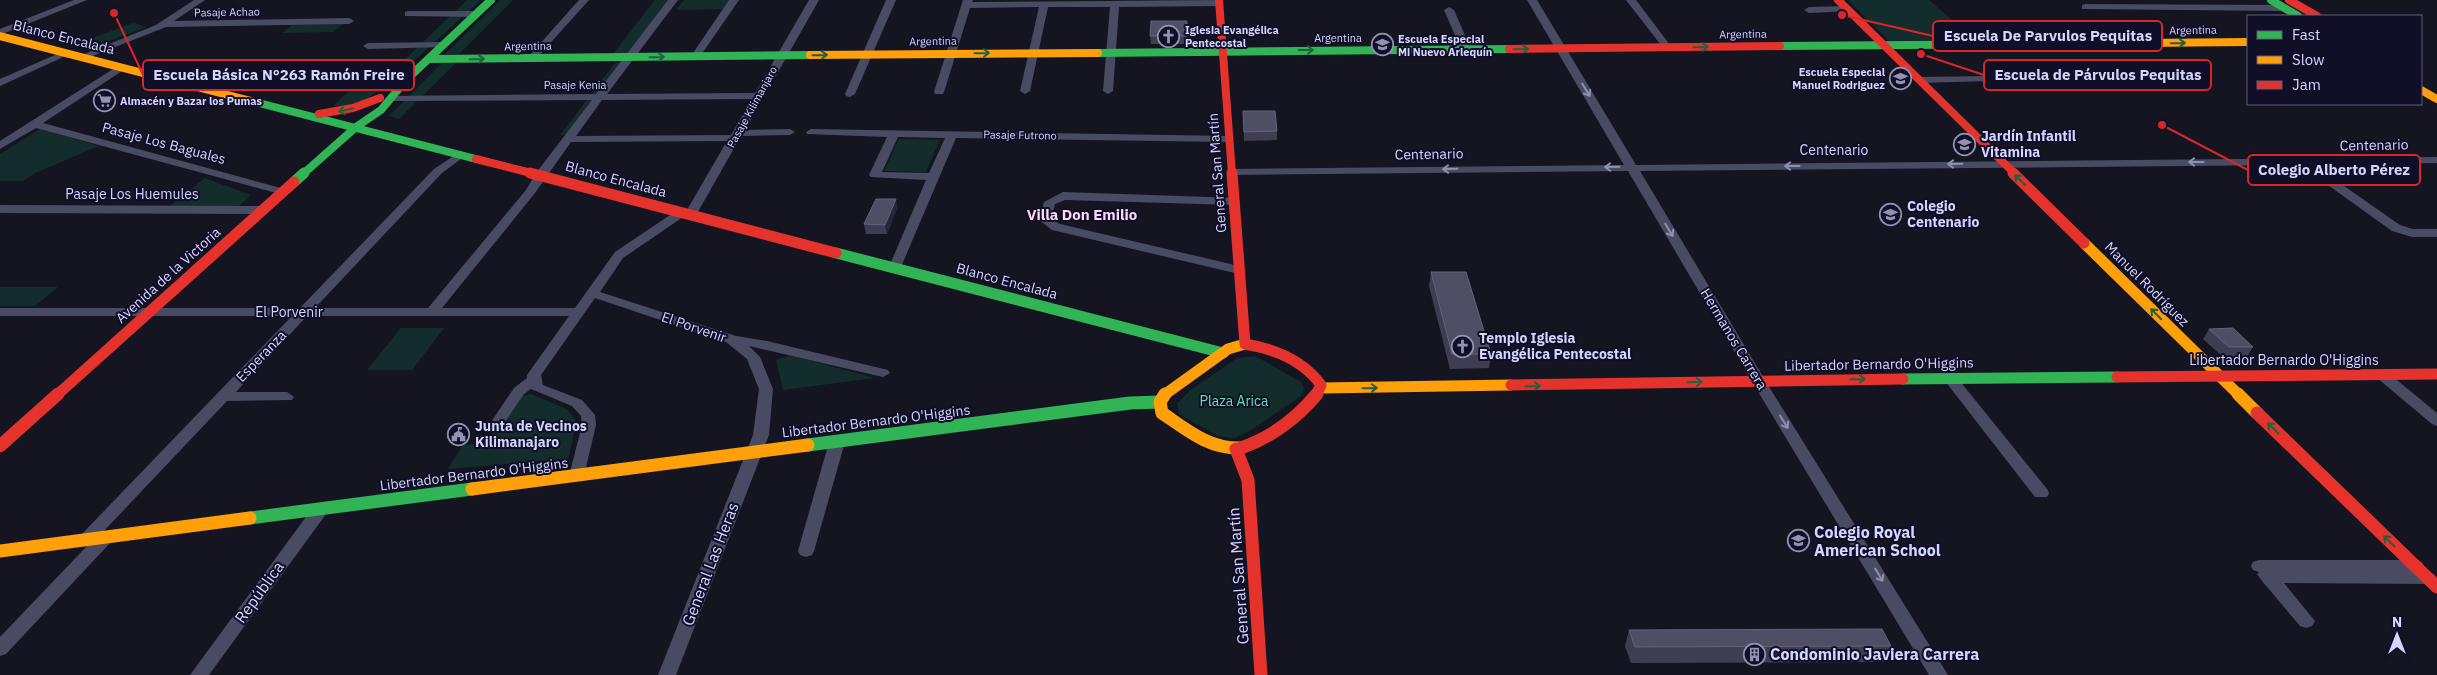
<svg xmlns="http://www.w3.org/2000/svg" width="2437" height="675" viewBox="0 0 2437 675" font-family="'IBM Plex Sans',sans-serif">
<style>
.green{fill:#122d2b}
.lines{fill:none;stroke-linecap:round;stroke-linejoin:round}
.street{fill:#494b62;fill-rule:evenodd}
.fast-far2{stroke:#30b455;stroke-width:8}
.fast-far1{stroke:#30b455;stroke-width:11}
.fast{stroke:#30b455;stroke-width:13}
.slow-far2{stroke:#ff9f0a;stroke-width:8}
.slow-far1{stroke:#ff9f0a;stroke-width:11}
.slow{stroke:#ff9f0a;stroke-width:13}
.jam-far2{stroke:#e5322d;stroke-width:8}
.jam-far1{stroke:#e5322d;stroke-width:11}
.jam{stroke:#e5322d;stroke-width:13}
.wall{fill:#3e3d51}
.shaded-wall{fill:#272636}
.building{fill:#4f4e64;stroke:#64637c}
.oneway{stroke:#20623e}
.oneway2{stroke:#8f90b0}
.labels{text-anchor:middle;stroke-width:4;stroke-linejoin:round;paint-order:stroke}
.far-street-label{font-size:11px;fill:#d5d6ff;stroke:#100f27}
.far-poi-label{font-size:11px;font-weight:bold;fill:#d5d6ff;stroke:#100f27;text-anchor:start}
.street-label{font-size:14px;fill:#d5d6ff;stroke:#100f27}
.poi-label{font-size:14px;font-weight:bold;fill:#d5d6ff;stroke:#100f27;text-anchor:start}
.park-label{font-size:14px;fill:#5de3af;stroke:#100f27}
.neighbourhood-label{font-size:15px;font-weight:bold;fill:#ffd7f6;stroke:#100f27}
.near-poi-label{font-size:16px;font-weight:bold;fill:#d5d6ff;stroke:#100f27;text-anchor:start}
.near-street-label{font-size:16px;fill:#d5d6ff;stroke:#100f27}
.leader{fill:none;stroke:#d62828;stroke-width:2}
.callout-dot{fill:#d62828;stroke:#100f27;stroke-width:2}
.callout{fill:#100f27;stroke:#d62828;stroke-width:2}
.callout-label{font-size:15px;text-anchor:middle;font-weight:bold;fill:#d5d6ff}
</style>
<rect width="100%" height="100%" fill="#151521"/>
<!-- green -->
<path class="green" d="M467,0H481L415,60L365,101L341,107L334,105L377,66H398Z
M500,0H513L459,54H445Z
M655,0H668L627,54H613Z
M684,0H729L723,9L676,10Z
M1848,0H1929L1975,40L1889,41Z
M133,23L147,27L104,43L90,39Z
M343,24L333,32L282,33L292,25Z
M622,62L568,135H560L615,63Z
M442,63H456L399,119L389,116Z
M40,129L99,146L35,173L23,181H0V154Z
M899,139L940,140L926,172L884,171Z
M205,178L251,195L239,206H170Z
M0,287H58L35,306H0Z
M401,328H444L412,370H367Z
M789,356L800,358L875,378L783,390L776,360Z
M1255,356L1301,382L1304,389L1301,396L1248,432L1234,438L1217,436L1179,414L1177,403L1191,390L1237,358Z
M531,394L567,409L577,422L568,459L448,469L463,445L486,443L516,397Z"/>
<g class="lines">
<!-- street -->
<path class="street" d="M74,0H87L0,35V29Z
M194,0H205L174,21L349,18L354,21L349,24L166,27L85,59L77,57L156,25Z
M579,0H589L535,60H529V56Z
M668,0H678L607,94L755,93L809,0H819L745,130L790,129L795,132L790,135L741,136L695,217L686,215L623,258L600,292L736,336L767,341L888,370L890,373L883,377L749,346L760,357L773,389L769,435L676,675H658L753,435L759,389L747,359L726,342L595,298L541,375L543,385L582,400L595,415L596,425L583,480H571L569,476L582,425L581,416L572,406L531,389L524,394L503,425L498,427L491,422L514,388L527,378V375L569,316H307L236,392H287L294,397L292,400L227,401L102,533L111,534L113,538L111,542L6,654L0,656V637L87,546L79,545L77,541L79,537L292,316H0V308H300L434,169L461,151L467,154L465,156L442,173L315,308H428L526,190L536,173L592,100L393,101L389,100V96L596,94ZM752,99L731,135L576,136L602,100ZM727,141L687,210L679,209L615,252L575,308H442L535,193L571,142Z
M729,0H739L699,58H693L691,56Z
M886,0H896L855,94L850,97L846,96L845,94Z
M963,0H973L972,2L1219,0L1224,3L1219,6L1119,7L1113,91L1108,94L1103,91L1110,7H1048L1030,91L1025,94L1020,91L1039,7L970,8L944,92L943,94H935L934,92Z
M1527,0H1537L1636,165L2437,157V163L2314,165L2400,225L2413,229H2437V237H2412L2392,231L2300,165L1640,171L1771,390L1948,675H1929L1757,390L1628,171L1232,175L1226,172L1232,169L1624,165Z
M1626,0H1636L1670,45V49H1664Z
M2085,4L2284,5L2289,8L2284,11L2082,9V5Z
M1848,6L1851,7V11L1809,13L1804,10L1809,7Z
M1449,7L1454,10L1471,49L1469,51L1461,49L1444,10Z
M408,11H476L481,14L476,17L405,16V12Z
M443,42L446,43V47L368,49L363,46L368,43Z
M64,51L72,53L0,86V79Z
M121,64L125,65V69L43,123L288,190V194H280L36,128L0,149V141Z
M1986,76L1991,79L1990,81L1919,83L1914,80L1919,77Z
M811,129L1229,136L1234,139L1229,142L956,138L901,267L895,271L889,267L926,180L871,177L869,175L887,137L807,134L806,132ZM898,137L945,138L929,173L882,172Z
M1063,192L1238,198L1240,201L1238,204L1234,205L1065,200L1055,204L1051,219L1060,224L1239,266L1245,270L1239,274L1052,230L1039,220L1044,202Z
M0,205L264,206L270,210L264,214L0,213Z
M2381,370L2386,371L2437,413V426L2432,424L2376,377L2374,374Z
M1950,374L1955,375L2047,489L2049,493L2047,497H2035L1945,381L1943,378L1945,375Z
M837,437L845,442L814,551L812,555L806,557L800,555L798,551L829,442Z
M320,504L326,506L328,510L326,514L209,675H190L314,506Z
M2259,560H2416L2422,562L2424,566L2422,570L2418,572L2434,574L2437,578L2434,582L2428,584L2284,583L2315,621L2312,626L2306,628L2300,626L2262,581L2257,574L2259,572L2253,570L2251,566L2253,562Z"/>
<!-- fast-far2 -->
<path class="fast-far2" d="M2271,0L2298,16
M1780,46L2038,44
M1098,53L1509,49
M429,59L810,55
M396,86L406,80L491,0
M255,102L476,159
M303,174L356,127L381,110L406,80"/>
<!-- fast-far1 -->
<path class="fast-far1" d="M294,182L304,173
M836,253L1223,353
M1903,379L2117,377"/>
<!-- fast -->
<path class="fast" d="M808,445L1130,403L1160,402
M250,518L472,489"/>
<!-- slow-far2 -->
<path class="slow-far2" d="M0,36L255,102
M2038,44L2248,42
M810,55L1098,53
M2421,90L2437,99"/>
<!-- slow-far1 -->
<path class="slow-far1" d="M2084,243L2239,395
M1321,388L1511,385
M1164,395L1228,349L1245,344"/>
<!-- slow -->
<path class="slow" d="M1165,394L1160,402L1162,413C1187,430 1209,449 1241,448
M2238,394L2257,413
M472,489L808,445
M0,551L250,518"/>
<!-- jam-far2 -->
<path class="jam-far2" d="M1219,0L1232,174
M1838,0L2015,174
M2289,0L2317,16
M1509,49L1780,46
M319,114L353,108L380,98
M476,159L535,174"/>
<!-- jam-far1 -->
<path class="jam-far1" d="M530,173L836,253
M1232,173L1245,344
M2013,173L2084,243
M1245,344C1275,349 1303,360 1321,385L1316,395
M2117,377L2437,374
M1511,385L1903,379
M57,395L294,182"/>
<!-- jam -->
<path class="jam" d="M2257,413L2437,587
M0,446L58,394
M1241,448C1270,438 1297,418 1317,394
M1236,449L1248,480L1261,675"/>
</g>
<!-- wall -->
<path class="wall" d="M1187,21V44H1151L1150,36Z
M1243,111L1277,131V140L1244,141Z
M896,199L897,208L887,234H866L864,224Z
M1431,272L1491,354L1489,368L1450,369L1429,286Z
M2209,329L2253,347L2247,357H2223L2203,339Z
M1629,630L1891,646L1884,662L1631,663L1625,646Z"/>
<!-- shaded-wall -->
<path class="shaded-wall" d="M896,199L897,208L887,234L885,225Z"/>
<!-- building -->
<path class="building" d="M1151,21H1187V36H1150Z
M1243,111H1275L1277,131L1244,132Z
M876,199H896L885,225L864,224Z
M1431,272H1466L1491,354H1452Z
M2233,328L2253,347H2229L2209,329Z
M1882,629L1891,646L1635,647L1629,630Z"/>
<!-- one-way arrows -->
<defs><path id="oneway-shaft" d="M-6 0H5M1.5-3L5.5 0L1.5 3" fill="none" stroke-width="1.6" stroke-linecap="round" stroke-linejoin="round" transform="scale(1.25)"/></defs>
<g class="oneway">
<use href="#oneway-shaft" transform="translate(2178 43) rotate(-1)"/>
<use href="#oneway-shaft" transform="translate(1701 47) rotate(-1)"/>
<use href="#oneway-shaft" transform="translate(1521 49) rotate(-1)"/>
<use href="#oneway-shaft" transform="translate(1306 50)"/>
<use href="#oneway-shaft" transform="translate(982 53) rotate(-1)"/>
<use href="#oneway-shaft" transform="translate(820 55) rotate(-1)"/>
<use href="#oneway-shaft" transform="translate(657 57) rotate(-1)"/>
<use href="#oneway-shaft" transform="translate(477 59) rotate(-1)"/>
<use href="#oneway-shaft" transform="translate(346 110) rotate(167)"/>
<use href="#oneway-shaft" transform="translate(2020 180) rotate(-136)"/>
<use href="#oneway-shaft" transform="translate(2156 314) rotate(-135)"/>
<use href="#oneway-shaft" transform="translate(1858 379) rotate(-1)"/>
<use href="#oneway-shaft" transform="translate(1695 382) rotate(-2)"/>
<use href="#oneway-shaft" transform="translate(1533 386) rotate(-1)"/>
<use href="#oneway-shaft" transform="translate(1370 388) rotate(-1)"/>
<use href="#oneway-shaft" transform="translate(2273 428) rotate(-136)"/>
<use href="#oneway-shaft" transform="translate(2389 541) rotate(-136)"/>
</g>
<g class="oneway2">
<use href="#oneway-shaft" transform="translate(1586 90) rotate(59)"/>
<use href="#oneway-shaft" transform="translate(2196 162) rotate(180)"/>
<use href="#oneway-shaft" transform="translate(1955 164) rotate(179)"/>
<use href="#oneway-shaft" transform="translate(1792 166) rotate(180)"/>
<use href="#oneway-shaft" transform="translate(1612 167) rotate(179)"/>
<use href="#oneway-shaft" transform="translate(1450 169) rotate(179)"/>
<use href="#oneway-shaft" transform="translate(1669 230) rotate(59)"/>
<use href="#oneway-shaft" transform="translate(1784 422) rotate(58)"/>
<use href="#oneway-shaft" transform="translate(1879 575) rotate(59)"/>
</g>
<!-- icons -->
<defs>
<symbol id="church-ring" viewBox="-11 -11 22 22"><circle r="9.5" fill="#100f27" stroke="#9292b1" stroke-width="1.5"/><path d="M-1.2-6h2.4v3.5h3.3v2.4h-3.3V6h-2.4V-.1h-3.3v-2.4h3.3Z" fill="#9292b1"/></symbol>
<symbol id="school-ring" viewBox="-11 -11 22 22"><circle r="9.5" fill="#100f27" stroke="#9292b1" stroke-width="1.5"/><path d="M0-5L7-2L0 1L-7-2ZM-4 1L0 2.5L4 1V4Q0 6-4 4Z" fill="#9292b1"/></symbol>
<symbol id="supermarket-ring" viewBox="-11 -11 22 22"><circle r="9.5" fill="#100f27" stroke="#9292b1" stroke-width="1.5"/><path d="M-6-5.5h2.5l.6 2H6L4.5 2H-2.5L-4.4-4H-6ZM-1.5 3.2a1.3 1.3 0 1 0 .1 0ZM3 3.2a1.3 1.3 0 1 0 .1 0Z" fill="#9292b1"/></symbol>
<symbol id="civic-ring" viewBox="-11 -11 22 22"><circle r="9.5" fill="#100f27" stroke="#9292b1" stroke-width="1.5"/><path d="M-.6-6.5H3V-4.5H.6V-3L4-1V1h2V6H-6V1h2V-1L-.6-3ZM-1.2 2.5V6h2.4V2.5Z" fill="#9292b1"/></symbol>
<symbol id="building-ring" viewBox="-11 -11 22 22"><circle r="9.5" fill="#100f27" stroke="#9292b1" stroke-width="1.5"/><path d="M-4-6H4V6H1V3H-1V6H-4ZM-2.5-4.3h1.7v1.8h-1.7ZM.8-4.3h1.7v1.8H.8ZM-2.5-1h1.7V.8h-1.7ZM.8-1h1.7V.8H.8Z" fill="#9292b1"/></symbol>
</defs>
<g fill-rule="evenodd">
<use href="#church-ring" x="1156" y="24" width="25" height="25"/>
<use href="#school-ring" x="1370" y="32" width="25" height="25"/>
<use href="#school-ring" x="1888" y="66" width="25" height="25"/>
<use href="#supermarket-ring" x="92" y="88" width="25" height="25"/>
<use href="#school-ring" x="1952" y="132" width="25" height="25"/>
<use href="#school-ring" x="1878" y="202" width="25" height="25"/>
<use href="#church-ring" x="1450" y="334" width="25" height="25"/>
<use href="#civic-ring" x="446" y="422" width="25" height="25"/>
<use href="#school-ring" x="1786" y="528" width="25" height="25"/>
<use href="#building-ring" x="1742" y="642" width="25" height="25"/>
</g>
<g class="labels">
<!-- far-street labels -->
<g class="far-street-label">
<text transform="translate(227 12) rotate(-1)" y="4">Pasaje Achao</text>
<text transform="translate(2193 30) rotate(-1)" y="4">Argentina</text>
<text transform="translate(1743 34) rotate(-1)" y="4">Argentina</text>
<text x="1338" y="42">Argentina</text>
<text transform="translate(933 41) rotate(-1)" y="4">Argentina</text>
<text transform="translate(528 46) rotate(-1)" y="4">Argentina</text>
<text x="575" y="89">Pasaje Kenia</text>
<text transform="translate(752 107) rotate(-61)" y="4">Pasaje Kilimanjaro</text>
<text transform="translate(1020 135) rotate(1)" y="4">Pasaje Futrono</text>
</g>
<!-- far-poi labels -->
<g class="far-poi-label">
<text x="1185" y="34">Iglesia Evangélica<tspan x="1185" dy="13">Pentecostal</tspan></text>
<text x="1398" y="43">Escuela Especial<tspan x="1398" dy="13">Mi Nuevo Arlequín</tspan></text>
<text x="1885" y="76" text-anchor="end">Escuela Especial<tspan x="1885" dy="13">Manuel Rodriguez</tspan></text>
<text x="120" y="105">Almacén y Bazar los Pumas</text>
</g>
<!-- street labels -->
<g class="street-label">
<text transform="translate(64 37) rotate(14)" y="5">Blanco Encalada</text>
<text transform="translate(164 143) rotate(15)" y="5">Pasaje Los Baguales</text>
<text transform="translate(2374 145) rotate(-1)" y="5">Centenario</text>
<text x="1834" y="155">Centenario</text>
<text transform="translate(1429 154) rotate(-1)" y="5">Centenario</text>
<text transform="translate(1217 173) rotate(-94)" y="5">General San Martín</text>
<text transform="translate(616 179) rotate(15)" y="5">Blanco Encalada</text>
<text x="132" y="199">Pasaje Los Huemules</text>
<text transform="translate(168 275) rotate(-42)" y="5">Avenida de la Victoria</text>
<text transform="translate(1007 281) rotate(15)" y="5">Blanco Encalada</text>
<text transform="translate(2147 284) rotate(45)" y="5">Manuel Rodríguez</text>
<text x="289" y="317">El Porvenir</text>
<text transform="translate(694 327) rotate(19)" y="5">El Porvenir</text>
<text transform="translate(1734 339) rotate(59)" y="5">Hermanos Carrera</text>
<text transform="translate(261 356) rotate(-46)" y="5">Esperanza</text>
<text x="2284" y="365">Libertador Bernardo O'Higgins</text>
<text transform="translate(1879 364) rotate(-1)" y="5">Libertador Bernardo O'Higgins</text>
<text transform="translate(876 421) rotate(-7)" y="5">Libertador Bernardo O'Higgins</text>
<text transform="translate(474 474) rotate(-7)" y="5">Libertador Bernardo O'Higgins</text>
</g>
<!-- poi labels -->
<g class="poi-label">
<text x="1981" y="141">Jardín Infantil<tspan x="1981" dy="16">Vitamina</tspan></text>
<text x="1907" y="211">Colegio<tspan x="1907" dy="16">Centenario</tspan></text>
<text x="1479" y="343">Templo Iglesia<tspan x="1479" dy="16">Evangélica Pentecostal</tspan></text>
<text x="475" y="431">Junta de Vecinos<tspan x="475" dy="16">Kilimanajaro</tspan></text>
</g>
<!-- park labels -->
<g class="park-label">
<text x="1234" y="406">Plaza Arica</text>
</g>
<!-- neighbourhood labels -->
<g class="neighbourhood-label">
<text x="1082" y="220">Villa Don Emilio</text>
</g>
<!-- near-poi labels -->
<g class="near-poi-label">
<text x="1814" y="538">Colegio Royal<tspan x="1814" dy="18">American School</tspan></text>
<text x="1770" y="660">Condominio Javiera Carrera</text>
</g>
<!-- near-street labels -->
<g class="near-street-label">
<text transform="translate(710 564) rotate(-69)" y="6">General Las Heras</text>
<text transform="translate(1238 576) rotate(-94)" y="6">General San Martín</text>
<text transform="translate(259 592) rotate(-54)" y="6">República</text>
</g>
</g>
<!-- callouts -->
<path class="leader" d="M1842 15L1933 36M114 13L143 75M1921 54L1984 75M2162 125L2248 170"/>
<g class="callout-dot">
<circle cx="1842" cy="15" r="5"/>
<circle cx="114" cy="13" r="5"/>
<circle cx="1921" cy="54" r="5"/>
<circle cx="2162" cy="125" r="5"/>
</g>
<g class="callout">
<rect x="1933" y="21" width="229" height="30" rx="5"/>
<rect x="143" y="60" width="271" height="30" rx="5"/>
<rect x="1984" y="60" width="227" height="30" rx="5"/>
<rect x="2248" y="155" width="172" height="30" rx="5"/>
</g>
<g class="callout-label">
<text x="2048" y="41">Escuela De Parvulos Pequitas</text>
<text x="279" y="80">Escuela Básica N°263 Ramón Freire</text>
<text x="2098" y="80">Escuela de Párvulos Pequitas</text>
<text x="2334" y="175">Colegio Alberto Pérez</text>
</g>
<!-- legend -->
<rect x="2247" y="15" width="175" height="90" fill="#100f27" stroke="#5f5f7d"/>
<rect x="2257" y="31" width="25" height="8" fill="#30b455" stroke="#5f5f7d"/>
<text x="2292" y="40" font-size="15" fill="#d5d6ff">Fast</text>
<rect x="2257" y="56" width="25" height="8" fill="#ff9f0a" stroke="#5f5f7d"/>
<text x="2292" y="65" font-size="15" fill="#d5d6ff">Slow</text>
<rect x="2257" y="81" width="25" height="8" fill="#e5322d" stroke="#5f5f7d"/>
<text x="2292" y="90" font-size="15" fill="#d5d6ff">Jam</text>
<!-- north arrow -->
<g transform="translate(2397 635)" stroke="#100f27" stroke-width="4" paint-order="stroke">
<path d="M0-4L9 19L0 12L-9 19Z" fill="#d5d6ff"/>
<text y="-8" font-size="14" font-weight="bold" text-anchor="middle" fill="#d5d6ff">N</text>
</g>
</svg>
